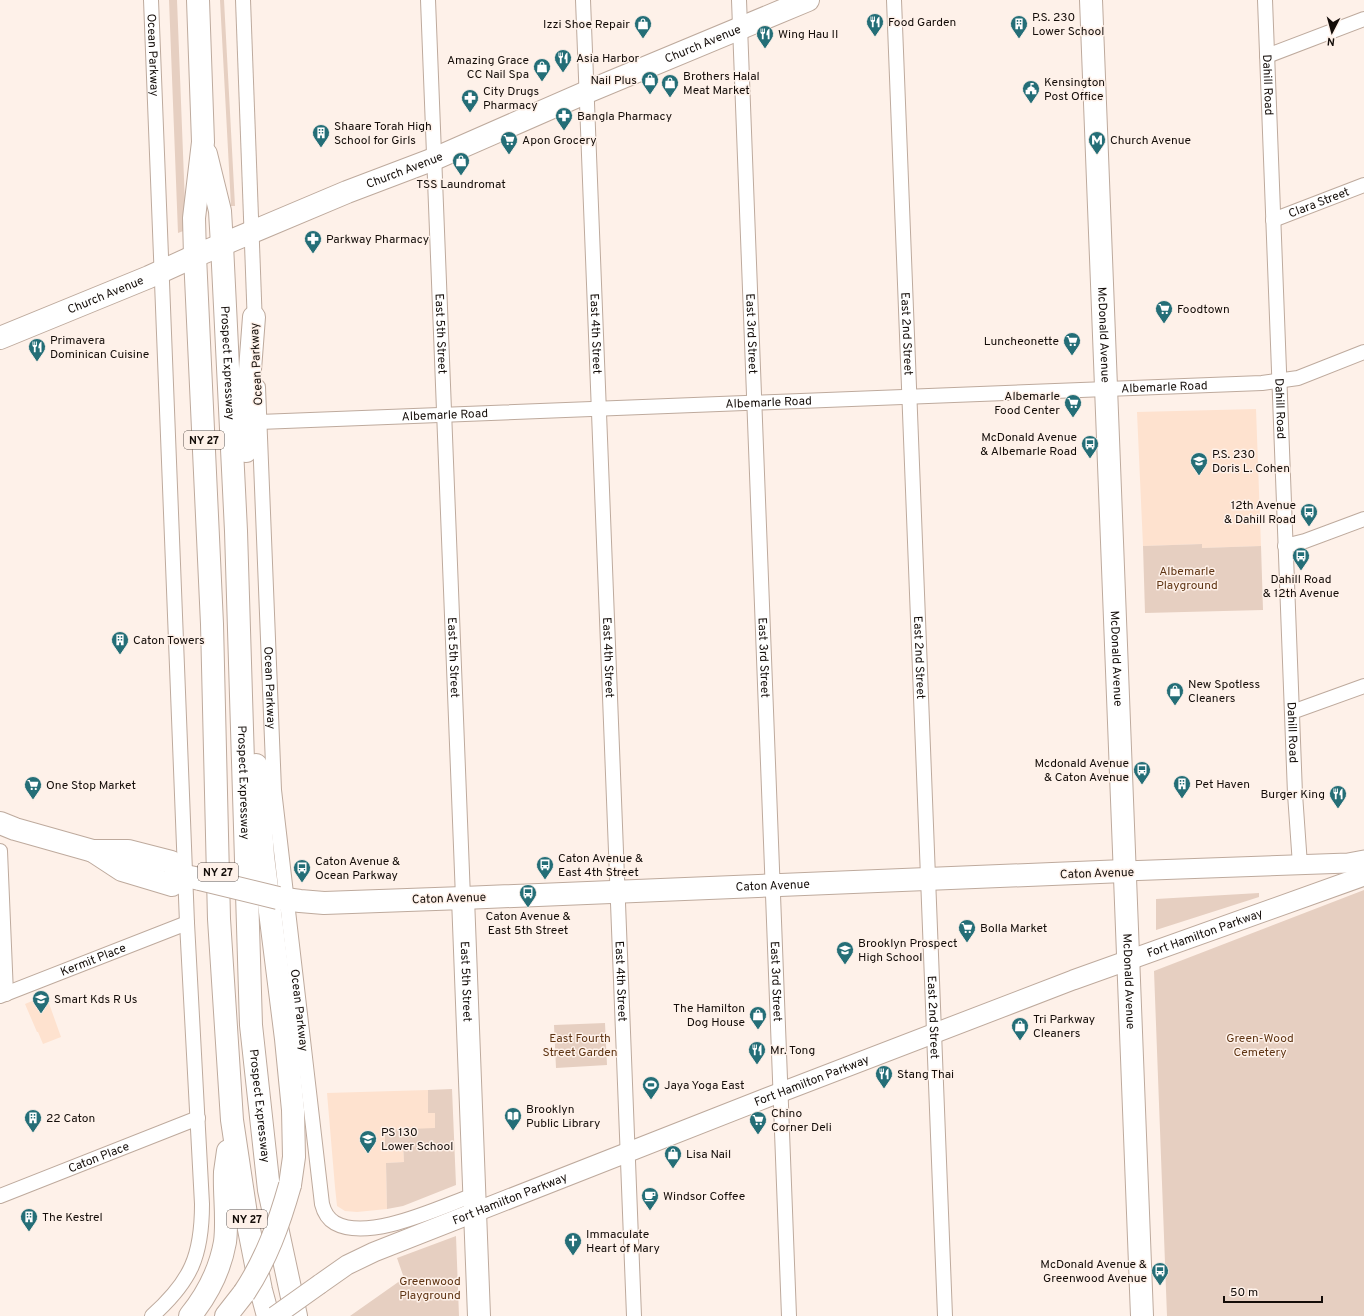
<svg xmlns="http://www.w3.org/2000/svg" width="1364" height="1316" viewBox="0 0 1364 1316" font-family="Overpass,sans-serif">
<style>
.built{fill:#fee2cf}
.green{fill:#e6cfc1}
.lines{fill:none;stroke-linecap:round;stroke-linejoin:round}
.minor-casing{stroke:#beaa9d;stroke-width:16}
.secondary-casing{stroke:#beaa9d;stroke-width:21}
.primary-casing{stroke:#beaa9d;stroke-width:24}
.trunk-casing{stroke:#beaa9d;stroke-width:24}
.motorway-casing{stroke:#beaa9d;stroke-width:24}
.minor{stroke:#fff;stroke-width:14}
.secondary{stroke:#fff;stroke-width:19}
.primary{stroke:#fff;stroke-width:22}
.trunk{stroke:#fff;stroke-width:22}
.motorway{stroke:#fff;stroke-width:22}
.secondary-bridge-casing{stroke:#beaa9d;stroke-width:21;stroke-linecap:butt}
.trunk-bridge-casing{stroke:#beaa9d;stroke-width:24;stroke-linecap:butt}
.motorway-bridge-casing{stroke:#beaa9d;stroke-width:24;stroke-linecap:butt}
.secondary-bridge{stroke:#fff;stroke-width:19}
.trunk-bridge{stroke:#fff;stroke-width:22}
.motorway-bridge{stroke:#fff;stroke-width:22}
.labels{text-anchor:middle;stroke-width:3;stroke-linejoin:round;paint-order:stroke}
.shield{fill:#fef1e9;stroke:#5a514c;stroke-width:1}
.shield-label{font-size:11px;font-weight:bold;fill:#140d09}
.poi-label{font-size:12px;fill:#140d09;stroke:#fef1e9;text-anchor:start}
.street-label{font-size:12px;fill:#140d09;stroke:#fef1e9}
.park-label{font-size:12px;fill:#5f3514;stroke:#fef1e9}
</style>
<rect width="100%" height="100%" fill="#fef1e9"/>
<!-- built -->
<path class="built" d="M1256,409L1261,546L1202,548V544L1143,546L1137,412Z
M46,995L61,1037L43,1044L38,1032H37L25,1004Z
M428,1090V1112H435V1128L403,1145L404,1162L386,1163L387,1209L357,1212L345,1211L337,1206L335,1187L327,1093Z"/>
<!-- green -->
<path class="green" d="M169,0H177L186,230L178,233Z
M220,0H224L235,206H231Z
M1202,544V548L1261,546L1263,610L1145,613L1143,546Z
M1364,890V1316H1167L1154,971Z
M1259,893V897L1156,930V899Z
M605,1023L607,1065L556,1068L554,1025Z
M452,1089L456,1185L403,1206L387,1209L386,1163L404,1162L403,1145L385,1146V1130L435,1128V1113H428V1090Z
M456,1236L459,1316H350L404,1278L397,1258Z"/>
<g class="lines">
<defs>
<g id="minor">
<path id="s1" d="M151,0L187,923L202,1204C202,1256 191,1281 152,1316"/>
<path d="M243,0L255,326"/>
<path id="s2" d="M428,0L463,898"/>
<path id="s3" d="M583,0L634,1316"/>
<path id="s4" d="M739,0L789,1316"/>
<path id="s5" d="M894,0L945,1316"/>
<path id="s6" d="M1265,0L1295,794L1300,865"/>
<path d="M1267,56L1364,19"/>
<path id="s7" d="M1273,220L1364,185"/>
<path id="s8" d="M258,387L274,790L322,1204C324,1212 328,1219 335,1223C369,1242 440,1207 474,1195"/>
<path id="s9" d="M259,422L1262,383L1298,378L1364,352"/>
<path d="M1285,546L1305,541L1364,519"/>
<path d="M1292,712L1364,686"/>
<path d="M0,851L6,994"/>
<path id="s10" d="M0,996L187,923"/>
<path id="s11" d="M0,1196L198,1118"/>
</g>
<g id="secondary">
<path d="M1124,871L1348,863L1364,860"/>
<path id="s12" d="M320,1284L347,1265L374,1252L766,1098L1073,980L1364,876"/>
</g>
<g id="primary">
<path id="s13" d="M198,0L203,142L194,218L195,256L347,192L434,159L587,92L808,0"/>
<path id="s14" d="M1091,0L1142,1316"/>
<path d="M206,154L220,211L222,245"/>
<path id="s15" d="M463,898L1124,871"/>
</g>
<g id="trunk">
<path id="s16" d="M0,338L149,277L195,256"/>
<path d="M0,823L15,829L93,851H128L171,862L185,876L200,879"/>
<path d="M93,851L122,870L172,885L185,876"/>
<path id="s17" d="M278,898L300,901L324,903L463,898L479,1316"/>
</g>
<g id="motorway">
<path id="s18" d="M222,245L236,531L251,1025L269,1190L296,1316"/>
<path d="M195,256L212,624L219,919L232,1120L246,1214L261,1290L268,1316"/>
<path d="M246,451V422L254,317"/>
<path d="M256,765L257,770L263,856L286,1039L293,1110L294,1157L290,1185"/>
<path d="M190,1316C207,1295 220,1270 225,1242C228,1219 224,1195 225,1172C226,1165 227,1158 228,1151"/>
<path d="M226,1316L244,1293"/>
</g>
</defs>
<!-- minor casing -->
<use href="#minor" class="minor-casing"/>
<!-- secondary casing -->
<use href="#secondary" class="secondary-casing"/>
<!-- primary casing -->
<use href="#primary" class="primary-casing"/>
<!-- trunk casing -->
<use href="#trunk" class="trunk-casing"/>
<!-- motorway casing -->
<use href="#motorway" class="motorway-casing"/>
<!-- minor -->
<use href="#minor" class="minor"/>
<!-- secondary -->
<use href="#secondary" class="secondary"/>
<!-- primary -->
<use href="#primary" class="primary"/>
<!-- trunk -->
<use href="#trunk" class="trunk"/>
<!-- motorway -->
<use href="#motorway" class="motorway"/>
<defs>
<path id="secondary-bridge" d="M275,1316L320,1284"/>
<path id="trunk-bridge" d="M200,879L278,898"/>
<path id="motorway-bridge" d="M244,1293C266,1260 279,1224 290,1185"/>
</defs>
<!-- secondary-bridge casing -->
<use href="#secondary-bridge" class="secondary-bridge-casing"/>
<!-- trunk-bridge casing -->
<use href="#trunk-bridge" class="trunk-bridge-casing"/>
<!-- motorway-bridge casing -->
<use href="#motorway-bridge" class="motorway-bridge-casing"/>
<!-- secondary-bridge -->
<use href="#secondary-bridge" class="secondary-bridge"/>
<!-- trunk-bridge -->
<use href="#trunk-bridge" class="trunk-bridge"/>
<!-- motorway-bridge -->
<use href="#motorway-bridge" class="motorway-bridge"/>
</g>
<!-- icons -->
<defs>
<symbol id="restaurant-pin" viewBox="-11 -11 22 30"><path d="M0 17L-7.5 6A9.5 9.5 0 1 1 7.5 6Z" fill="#246e77" stroke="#fef1e9"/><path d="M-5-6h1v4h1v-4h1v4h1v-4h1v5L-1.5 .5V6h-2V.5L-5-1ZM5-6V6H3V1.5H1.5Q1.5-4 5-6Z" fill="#fff"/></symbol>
<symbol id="shop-pin" viewBox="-11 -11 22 30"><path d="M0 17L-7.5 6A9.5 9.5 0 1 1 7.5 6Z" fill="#246e77" stroke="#fef1e9"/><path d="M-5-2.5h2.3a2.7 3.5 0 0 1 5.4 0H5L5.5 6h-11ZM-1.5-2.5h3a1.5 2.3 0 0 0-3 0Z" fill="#fff"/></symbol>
<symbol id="building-pin" viewBox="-11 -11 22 30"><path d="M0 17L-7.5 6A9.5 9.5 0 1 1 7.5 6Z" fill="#246e77" stroke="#fef1e9"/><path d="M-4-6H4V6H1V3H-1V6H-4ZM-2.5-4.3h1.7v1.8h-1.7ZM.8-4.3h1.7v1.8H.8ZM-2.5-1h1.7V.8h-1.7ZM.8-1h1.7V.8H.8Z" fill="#fff"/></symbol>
<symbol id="civic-pin" viewBox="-11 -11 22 30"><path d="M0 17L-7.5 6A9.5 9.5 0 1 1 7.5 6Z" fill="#246e77" stroke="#fef1e9"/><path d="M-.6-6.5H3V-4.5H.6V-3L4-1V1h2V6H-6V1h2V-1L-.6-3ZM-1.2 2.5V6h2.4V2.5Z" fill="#fff"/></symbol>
<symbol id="pharmacy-pin" viewBox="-11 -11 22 30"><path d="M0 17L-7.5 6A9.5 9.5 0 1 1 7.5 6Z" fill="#246e77" stroke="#fef1e9"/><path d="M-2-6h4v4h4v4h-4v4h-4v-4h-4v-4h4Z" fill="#fff"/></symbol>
<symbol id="supermarket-pin" viewBox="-11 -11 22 30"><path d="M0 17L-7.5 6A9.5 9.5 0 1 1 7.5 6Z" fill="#246e77" stroke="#fef1e9"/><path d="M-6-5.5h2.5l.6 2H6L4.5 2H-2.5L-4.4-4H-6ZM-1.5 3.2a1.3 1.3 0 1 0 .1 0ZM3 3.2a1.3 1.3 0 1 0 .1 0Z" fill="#fff"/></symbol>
<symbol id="metro-pin" viewBox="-11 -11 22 30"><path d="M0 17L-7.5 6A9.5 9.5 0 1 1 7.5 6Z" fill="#246e77" stroke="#fef1e9"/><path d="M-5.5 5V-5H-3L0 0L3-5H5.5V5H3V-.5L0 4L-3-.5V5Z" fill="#fff"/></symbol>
<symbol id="bus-pin" viewBox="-11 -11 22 30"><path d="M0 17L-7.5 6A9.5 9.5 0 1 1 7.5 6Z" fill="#246e77" stroke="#fef1e9"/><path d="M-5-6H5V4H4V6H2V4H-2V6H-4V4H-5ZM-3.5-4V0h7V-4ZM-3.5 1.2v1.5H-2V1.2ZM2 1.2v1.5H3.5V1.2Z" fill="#fff"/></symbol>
<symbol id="school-pin" viewBox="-11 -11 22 30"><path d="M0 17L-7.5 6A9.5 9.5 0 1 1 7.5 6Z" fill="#246e77" stroke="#fef1e9"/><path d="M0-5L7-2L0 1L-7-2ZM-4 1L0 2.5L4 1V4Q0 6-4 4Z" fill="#fff"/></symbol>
<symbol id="stadium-pin" viewBox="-11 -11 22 30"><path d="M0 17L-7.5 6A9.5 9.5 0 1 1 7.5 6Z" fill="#246e77" stroke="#fef1e9"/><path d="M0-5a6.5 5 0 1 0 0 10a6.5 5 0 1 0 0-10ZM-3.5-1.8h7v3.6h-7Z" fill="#fff"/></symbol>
<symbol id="library-pin" viewBox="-11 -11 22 30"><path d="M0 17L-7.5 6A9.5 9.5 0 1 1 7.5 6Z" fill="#246e77" stroke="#fef1e9"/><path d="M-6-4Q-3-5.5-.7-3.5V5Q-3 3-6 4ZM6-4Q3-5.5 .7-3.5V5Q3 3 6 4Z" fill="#fff"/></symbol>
<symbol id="cafe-pin" viewBox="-11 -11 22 30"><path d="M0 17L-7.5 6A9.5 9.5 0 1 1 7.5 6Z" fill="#246e77" stroke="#fef1e9"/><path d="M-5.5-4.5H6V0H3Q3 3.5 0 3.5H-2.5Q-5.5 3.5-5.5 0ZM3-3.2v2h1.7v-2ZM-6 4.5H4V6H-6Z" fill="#fff"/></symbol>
<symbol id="church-pin" viewBox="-11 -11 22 30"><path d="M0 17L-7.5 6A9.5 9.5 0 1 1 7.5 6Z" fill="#246e77" stroke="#fef1e9"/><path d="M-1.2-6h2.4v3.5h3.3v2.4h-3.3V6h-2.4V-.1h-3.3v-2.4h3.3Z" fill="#fff"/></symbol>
</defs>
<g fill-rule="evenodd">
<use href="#restaurant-pin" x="865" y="12" width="20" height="27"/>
<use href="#shop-pin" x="633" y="14" width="20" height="27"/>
<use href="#building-pin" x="1009" y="14" width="20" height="27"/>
<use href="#restaurant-pin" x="755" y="24" width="20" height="27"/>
<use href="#restaurant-pin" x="553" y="48" width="20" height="27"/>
<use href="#shop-pin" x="532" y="57" width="20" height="27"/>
<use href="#shop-pin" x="640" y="70" width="20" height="27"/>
<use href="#shop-pin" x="660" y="73" width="20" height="27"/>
<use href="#civic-pin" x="1021" y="79" width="20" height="27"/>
<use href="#pharmacy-pin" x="460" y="88" width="20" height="27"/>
<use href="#pharmacy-pin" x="554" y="106" width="20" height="27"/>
<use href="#building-pin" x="311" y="123" width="20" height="27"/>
<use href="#supermarket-pin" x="499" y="130" width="20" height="27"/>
<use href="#metro-pin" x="1087" y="130" width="20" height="27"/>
<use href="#shop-pin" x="451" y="151" width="20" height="27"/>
<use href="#pharmacy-pin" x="303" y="229" width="20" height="27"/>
<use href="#supermarket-pin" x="1154" y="299" width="20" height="27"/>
<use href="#supermarket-pin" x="1062" y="331" width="20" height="27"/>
<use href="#restaurant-pin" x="27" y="337" width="20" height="27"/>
<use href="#supermarket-pin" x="1063" y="393" width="20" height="27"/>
<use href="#bus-pin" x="1080" y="434" width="20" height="27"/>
<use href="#school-pin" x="1189" y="451" width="20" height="27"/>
<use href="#bus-pin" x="1299" y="502" width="20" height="27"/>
<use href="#bus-pin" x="1291" y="546" width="20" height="27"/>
<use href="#building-pin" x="110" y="630" width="20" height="27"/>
<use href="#shop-pin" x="1165" y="681" width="20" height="27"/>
<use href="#bus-pin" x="1132" y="760" width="20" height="27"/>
<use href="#building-pin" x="1172" y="774" width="20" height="27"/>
<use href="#supermarket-pin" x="23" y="775" width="20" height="27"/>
<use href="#restaurant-pin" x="1328" y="784" width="20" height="27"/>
<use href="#bus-pin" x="535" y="855" width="20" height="27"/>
<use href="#bus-pin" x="292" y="858" width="20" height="27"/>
<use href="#bus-pin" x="518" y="883" width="20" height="27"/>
<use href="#supermarket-pin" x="957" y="918" width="20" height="27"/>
<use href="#school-pin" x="835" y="940" width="20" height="27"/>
<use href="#school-pin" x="31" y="989" width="20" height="27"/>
<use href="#shop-pin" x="748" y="1005" width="20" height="27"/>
<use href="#shop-pin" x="1010" y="1016" width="20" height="27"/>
<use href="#restaurant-pin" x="747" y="1040" width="20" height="27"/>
<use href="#restaurant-pin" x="874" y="1064" width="20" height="27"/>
<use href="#stadium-pin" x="641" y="1075" width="20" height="27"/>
<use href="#library-pin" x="503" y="1106" width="20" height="27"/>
<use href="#building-pin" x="23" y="1108" width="20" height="27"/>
<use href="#supermarket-pin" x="748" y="1110" width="20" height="27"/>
<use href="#school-pin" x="358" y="1129" width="20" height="27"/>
<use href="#shop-pin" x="663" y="1144" width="20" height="27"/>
<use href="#cafe-pin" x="640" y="1186" width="20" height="27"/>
<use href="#building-pin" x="19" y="1207" width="20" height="27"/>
<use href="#church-pin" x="563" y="1231" width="20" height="27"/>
<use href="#bus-pin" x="1150" y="1261" width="20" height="27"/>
</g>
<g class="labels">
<!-- shield labels -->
<g class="shield">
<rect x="184" y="431" width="40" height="18" rx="3"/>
<rect x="198" y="863" width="40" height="18" rx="3"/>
<rect x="227" y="1210" width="40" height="18" rx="3"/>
</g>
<g class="shield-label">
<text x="204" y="444">NY 27</text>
<text x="218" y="876">NY 27</text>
<text x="247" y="1223">NY 27</text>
</g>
<!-- poi labels -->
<g class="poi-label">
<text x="1032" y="21">P.S. 230<tspan x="1032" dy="14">Lower School</tspan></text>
<text x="888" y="26">Food Garden</text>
<text x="630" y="28" text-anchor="end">Izzi Shoe Repair</text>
<text x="778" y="38">Wing Hau II</text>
<text x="576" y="62">Asia Harbor</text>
<text x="529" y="64" text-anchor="end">Amazing Grace<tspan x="529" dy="14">CC Nail Spa</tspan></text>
<text x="683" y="80">Brothers Halal<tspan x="683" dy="14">Meat Market</tspan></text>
<text x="637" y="84" text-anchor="end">Nail Plus</text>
<text x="1044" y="86">Kensington<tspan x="1044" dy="14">Post Office</tspan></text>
<text x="483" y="95">City Drugs<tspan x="483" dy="14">Pharmacy</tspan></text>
<text x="577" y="120">Bangla Pharmacy</text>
<text x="334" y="130">Shaare Torah High<tspan x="334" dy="14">School for Girls</tspan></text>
<text x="522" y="144">Apon Grocery</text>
<text x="1110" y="144">Church Avenue</text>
<text x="461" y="188" text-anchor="middle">TSS Laundromat</text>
<text x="326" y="243">Parkway Pharmacy</text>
<text x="1177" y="313">Foodtown</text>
<text x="50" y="344">Primavera<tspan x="50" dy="14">Dominican Cuisine</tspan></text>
<text x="1059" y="345" text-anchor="end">Luncheonette</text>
<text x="1060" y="400" text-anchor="end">Albemarle<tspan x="1060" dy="14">Food Center</tspan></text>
<text x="1077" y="441" text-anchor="end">McDonald Avenue<tspan x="1077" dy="14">&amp; Albemarle Road</tspan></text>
<text x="1212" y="458">P.S. 230<tspan x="1212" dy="14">Doris L. Cohen</tspan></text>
<text x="1296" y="509" text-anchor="end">12th Avenue<tspan x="1296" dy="14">&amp; Dahill Road</tspan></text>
<text x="1301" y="583" text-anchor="middle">Dahill Road<tspan x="1301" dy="14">&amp; 12th Avenue</tspan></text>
<text x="133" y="644">Caton Towers</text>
<text x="1188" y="688">New Spotless<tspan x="1188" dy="14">Cleaners</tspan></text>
<text x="1129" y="767" text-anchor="end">Mcdonald Avenue<tspan x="1129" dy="14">&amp; Caton Avenue</tspan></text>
<text x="1195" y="788">Pet Haven</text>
<text x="46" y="789">One Stop Market</text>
<text x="1325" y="798" text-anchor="end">Burger King</text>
<text x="558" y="862">Caton Avenue &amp;<tspan x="558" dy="14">East 4th Street</tspan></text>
<text x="315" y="865">Caton Avenue &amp;<tspan x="315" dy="14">Ocean Parkway</tspan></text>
<text x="528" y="920" text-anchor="middle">Caton Avenue &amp;<tspan x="528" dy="14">East 5th Street</tspan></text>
<text x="980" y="932">Bolla Market</text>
<text x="858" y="947">Brooklyn Prospect<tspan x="858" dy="14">High School</tspan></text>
<text x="54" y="1003">Smart Kds R Us</text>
<text x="745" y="1012" text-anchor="end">The Hamilton<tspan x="745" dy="14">Dog House</tspan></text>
<text x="1033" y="1023">Tri Parkway<tspan x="1033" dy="14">Cleaners</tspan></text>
<text x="770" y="1054">Mr. Tong</text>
<text x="897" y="1078">Stang Thai</text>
<text x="664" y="1089">Jaya Yoga East</text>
<text x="526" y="1113">Brooklyn<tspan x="526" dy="14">Public Library</tspan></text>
<text x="771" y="1117">Chino<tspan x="771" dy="14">Corner Deli</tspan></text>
<text x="46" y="1122">22 Caton</text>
<text x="381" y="1136">PS 130<tspan x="381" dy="14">Lower School</tspan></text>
<text x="686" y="1158">Lisa Nail</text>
<text x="663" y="1200">Windsor Coffee</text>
<text x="42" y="1221">The Kestrel</text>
<text x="586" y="1238">Immaculate<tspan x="586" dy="14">Heart of Mary</tspan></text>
<text x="1147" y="1268" text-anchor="end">McDonald Avenue &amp;<tspan x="1147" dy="14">Greenwood Avenue</tspan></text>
</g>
<!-- street labels -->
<g class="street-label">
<text dy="4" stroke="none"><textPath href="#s13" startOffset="807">Church Avenue</textPath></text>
<text dy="4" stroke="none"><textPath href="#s1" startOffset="55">Ocean Parkway</textPath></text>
<text dy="4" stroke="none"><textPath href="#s6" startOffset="85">Dahill Road</textPath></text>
<text dy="4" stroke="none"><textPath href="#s13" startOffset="483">Church Avenue</textPath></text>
<text dy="4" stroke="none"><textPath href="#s7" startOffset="49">Clara Street</textPath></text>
<text dy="4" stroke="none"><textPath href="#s16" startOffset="114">Church Avenue</textPath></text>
<text dy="4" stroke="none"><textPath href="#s2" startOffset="334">East 5th Street</textPath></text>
<text dy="4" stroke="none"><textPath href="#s3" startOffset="334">East 4th Street</textPath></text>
<text dy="4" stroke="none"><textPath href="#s4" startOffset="334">East 3rd Street</textPath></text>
<text dy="4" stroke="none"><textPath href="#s5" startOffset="334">East 2nd Street</textPath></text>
<text dy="4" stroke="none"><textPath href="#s14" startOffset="335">McDonald Avenue</textPath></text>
<text dy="4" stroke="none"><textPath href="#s18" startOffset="118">Prospect Expressway</textPath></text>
<text transform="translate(256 364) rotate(-93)" y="4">Ocean Parkway</text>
<text dy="4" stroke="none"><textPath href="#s9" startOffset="906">Albemarle Road</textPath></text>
<text dy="4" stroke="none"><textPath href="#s9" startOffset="510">Albemarle Road</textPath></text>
<text dy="4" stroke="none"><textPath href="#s6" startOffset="409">Dahill Road</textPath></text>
<text dy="4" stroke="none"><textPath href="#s9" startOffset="186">Albemarle Road</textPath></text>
<text dy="4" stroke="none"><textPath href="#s2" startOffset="658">East 5th Street</textPath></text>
<text dy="4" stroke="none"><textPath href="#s3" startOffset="658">East 4th Street</textPath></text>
<text dy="4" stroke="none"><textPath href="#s4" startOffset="658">East 3rd Street</textPath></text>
<text dy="4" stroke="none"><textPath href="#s5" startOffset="658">East 2nd Street</textPath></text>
<text dy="4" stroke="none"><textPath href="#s14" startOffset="659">McDonald Avenue</textPath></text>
<text dy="4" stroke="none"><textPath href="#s8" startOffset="301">Ocean Parkway</textPath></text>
<text dy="4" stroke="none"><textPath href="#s6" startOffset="733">Dahill Road</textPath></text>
<text dy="4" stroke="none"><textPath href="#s18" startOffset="538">Prospect Expressway</textPath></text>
<text transform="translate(1097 873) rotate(-2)" y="4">Caton Avenue</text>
<text dy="4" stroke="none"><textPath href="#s15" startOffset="310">Caton Avenue</textPath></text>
<text transform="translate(449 898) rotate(-2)" y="4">Caton Avenue</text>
<text dy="4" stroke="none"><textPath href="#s12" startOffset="953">Fort Hamilton Parkway</textPath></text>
<text dy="4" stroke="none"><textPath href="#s10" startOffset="100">Kermit Place</textPath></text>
<text dy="4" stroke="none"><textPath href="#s17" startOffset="269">East 5th Street</textPath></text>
<text dy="4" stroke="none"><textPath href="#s3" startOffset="982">East 4th Street</textPath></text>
<text dy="4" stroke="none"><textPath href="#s4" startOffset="982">East 3rd Street</textPath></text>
<text dy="4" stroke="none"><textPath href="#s14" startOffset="982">McDonald Avenue</textPath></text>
<text dy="4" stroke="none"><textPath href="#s8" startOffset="625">Ocean Parkway</textPath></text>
<text dy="4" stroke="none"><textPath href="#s5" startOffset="1018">East 2nd Street</textPath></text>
<text dy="4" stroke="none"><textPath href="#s12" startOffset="533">Fort Hamilton Parkway</textPath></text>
<text dy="4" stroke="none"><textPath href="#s18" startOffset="862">Prospect Expressway</textPath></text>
<text dy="4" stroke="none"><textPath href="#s11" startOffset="106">Caton Place</textPath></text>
<text dy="4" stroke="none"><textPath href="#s12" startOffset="209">Fort Hamilton Parkway</textPath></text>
</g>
<!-- park labels -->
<g class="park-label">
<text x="1187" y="575">Albemarle<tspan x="1187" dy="14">Playground</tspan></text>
<text x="580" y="1042">East Fourth<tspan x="580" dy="14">Street Garden</tspan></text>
<text x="1260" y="1042">Green-Wood<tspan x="1260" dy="14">Cemetery</tspan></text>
<text x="430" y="1285">Greenwood<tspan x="430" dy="14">Playground</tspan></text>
</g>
</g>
<!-- north arrow -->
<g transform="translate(1332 32) rotate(186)" stroke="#fef1e9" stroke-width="3" paint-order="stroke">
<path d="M0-3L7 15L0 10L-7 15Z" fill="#140d09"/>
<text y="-6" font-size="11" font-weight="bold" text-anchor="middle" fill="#140d09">N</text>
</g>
<!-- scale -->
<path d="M1224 1296v6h98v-6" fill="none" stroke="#140d09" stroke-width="2"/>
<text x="1230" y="1296" font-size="12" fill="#140d09" stroke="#fef1e9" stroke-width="3" paint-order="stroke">50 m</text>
</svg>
